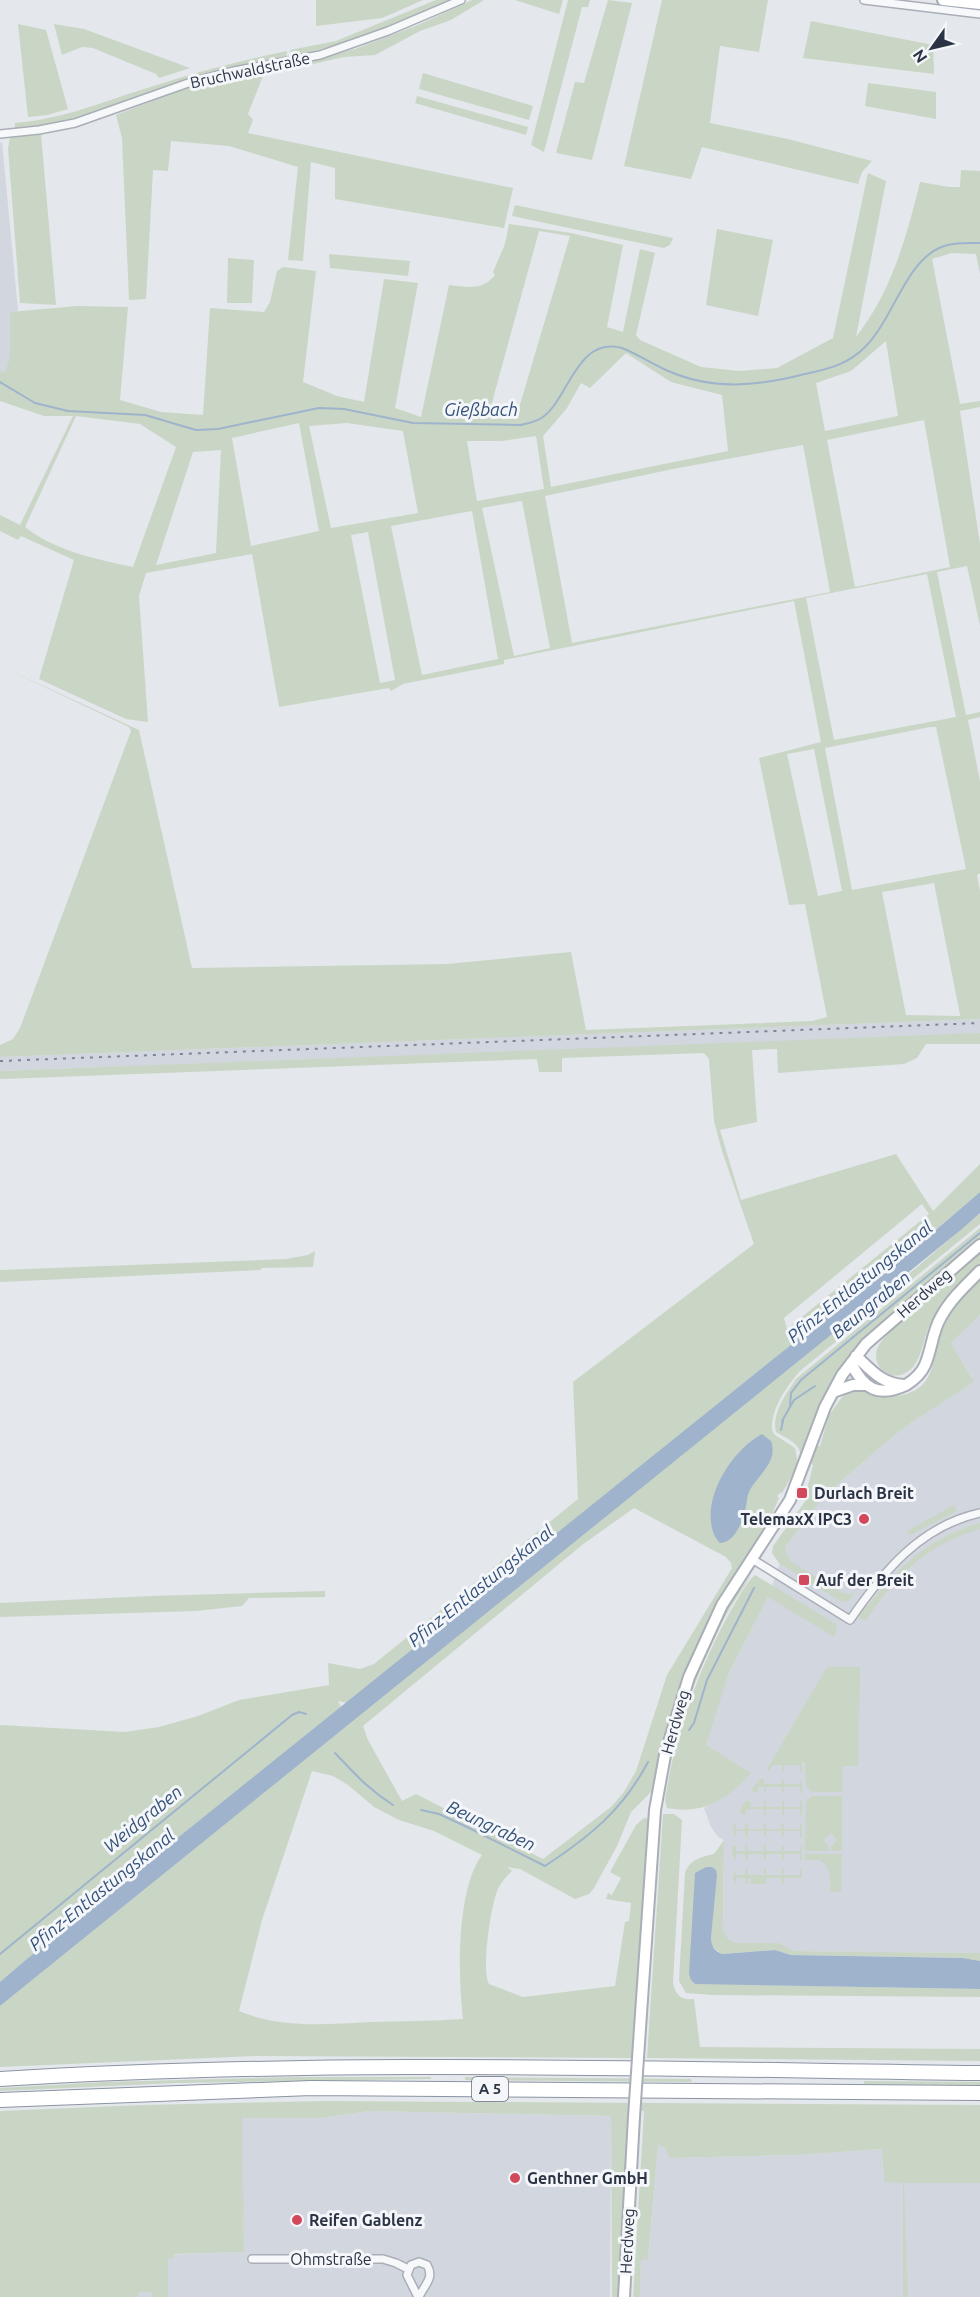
<svg xmlns="http://www.w3.org/2000/svg" width="980" height="2297" viewBox="0 0 980 2297" font-family="Ubuntu,sans-serif">
<style>
.built{fill:#d2d6de}
.green{fill:#c9d6c5;fill-rule:evenodd}
.water{fill:#9fb4cc}
.lines{fill:none;stroke-linecap:round;stroke-linejoin:round}
.stream{stroke:#9fb4cc;stroke-width:2}
.street-casing{stroke:#a9aeb7;stroke-width:10}
.secondary-casing{stroke:#a9aeb7;stroke-width:14}
.primary-casing{stroke:#a3abb8;stroke-width:14}
.highway-casing{stroke:#8b94a3;stroke-width:16}
.street{stroke:#f7f8fa;stroke-width:7}
.secondary{stroke:#fff;stroke-width:10}
.primary{stroke:#fff;stroke-width:10}
.highway{stroke:#fff;stroke-width:14}
.rail{stroke:#7d8696;stroke-width:2;stroke-dasharray:3 6;stroke-linecap:butt}
.secondary-bridge-casing{stroke:#a9aeb7;stroke-width:14;stroke-linecap:butt}
.secondary-bridge{stroke:#fff;stroke-width:10}
.poi-dot{fill:#d1495b;stroke:#f4f6f9;stroke-width:2}
.labels{text-anchor:middle;stroke-width:6;stroke-linejoin:round;paint-order:stroke}
.shield{fill:#f4f6f9;stroke:#676e7b;stroke-width:1.5}
.shield-label{font-size:15px;font-weight:bold;fill:#2b3445}
.street-label{font-size:16px;fill:#2b3445;stroke:#f4f6f9}
.poi-label{font-size:16px;font-weight:bold;fill:#2b3445;stroke:#f4f6f9;text-anchor:start}
.water-label{font-size:18px;font-style:italic;fill:#34527a;stroke:#f4f6f9}
</style>
<rect width="100%" height="100%" fill="#e4e7ec"/>
<!-- built -->
<path class="built" d="M2,142L18,311L10,313V356L5,374L0,371V143Z
M980,1019V1033L961,1035L0,1071V1057Z
M980,1315V1953L793,1951L779,1943H735L730,1941L726,1937L723,1928L724,1840L718,1837L711,1827L704,1808L721,1799L705,1746L729,1673L768,1597L786,1546L812,1510L825,1495L885,1443L911,1423L974,1382L951,1343Z
M369,2111L611,2116L610,2297H87L75,2258L244,2252L241,2118H320Z
M658,2144L665,2148L669,2158L799,2155L882,2149L884,2182L980,2183V2297H640L641,2259H648Z"/>
<!-- green -->
<path class="green" d="M316,0H423L382,18L316,26Z
M436,0H452L363,37L293,57L290,50L336,41Z
M472,0H484L451,20L420,31L375,55L344,57L273,73V70L355,49L418,25Z
M515,0H563L559,14Z
M568,0H590L588,7H582L544,152L531,145Z
M608,0L632,3L592,160L556,153L575,82L584,83Z
M662,0H768L759,52L720,46L710,123L788,139L872,161L862,172L858,184L702,147L691,179L624,166Z
M811,21L933,45L934,74L803,58Z
M18,24L46,30L68,109L47,115L28,117Z
M54,24L84,29L190,68L159,78L156,74L93,48L82,47L62,55Z
M287,51L286,58L226,69L63,122L15,129V123C66,119 109,99 157,85C200,71 243,60 287,51Z
M261,69L265,71L248,114L253,120L248,133L513,188L504,228L335,199V168L311,162L303,261L288,260L298,167L229,146L171,141L168,171L153,170L146,299L129,300L122,138L116,115L186,88Z
M423,73L533,106L529,120L419,89Z
M868,83L936,92V119L865,106Z
M417,96L528,127L526,135L415,103Z
M41,134L56,305L20,303L8,148L10,138Z
M961,170L980,171V274L976,254L952,253L932,259L960,404L980,401V407L960,411L980,544V626L967,566L937,572L966,715L980,712V717L968,720L980,781V873L977,875L980,891V1019L0,1057V1045L13,1039L20,1028L131,731L129,727L0,666L139,730L192,968L447,964L571,952L586,1030L812,1021L827,1017L805,904L789,905L759,758L821,742L794,601L504,660V664L403,684L391,691L389,688L279,707L252,554L146,573L139,596L148,722L126,719L39,679L74,560L21,536L18,540L0,531V515L20,525L73,416H44L0,401V371L5,373L10,356V312L77,306L128,307L120,400L161,412L203,415L210,308L264,312L270,302L277,271L283,267L316,271L303,382L337,396L364,402L384,279L418,283L395,408L421,417L449,285C468,287 482,291 495,275L493,272L505,244L509,224L571,233L623,245L607,327L623,332L640,249L655,253L636,335L640,340L701,367L739,371L777,368L833,338L868,173L886,181L856,337C891,293 907,236 920,182L949,187H960ZM539,231L570,236L516,418L491,406ZM886,341L898,416L825,431L816,383L851,371ZM626,353L671,382L722,395L728,451L551,487L543,436L567,408L581,383L590,388ZM76,416L140,424L176,447L133,567C96,559 55,551 25,527ZM924,420L950,567L855,587L827,440ZM299,423L319,531L251,546L232,438ZM347,423L403,431L418,513L331,528L309,426ZM536,436L544,489L477,501L467,441H502ZM803,445L830,592L572,643L545,496L673,469ZM221,450L216,553L156,565L193,452ZM522,501L550,648L514,656L482,508ZM472,511L498,659L422,675L391,526ZM368,532L395,680L380,683L351,535ZM927,574L956,717L834,740L806,598ZM930,727H936L966,869L852,890L825,748ZM814,749L842,891L818,896L787,754ZM934,883L960,1015V1016L906,1015L882,892Z
M515,205L673,238L670,245L664,248L512,216Z
M717,229L773,240L758,316L706,305Z
M329,254L410,261L408,276L330,268Z
M228,258L254,260L252,303H227Z
M980,1033V1044H926L917,1058L904,1064L778,1073L777,1049L752,1050L757,1122L720,1130L741,1200L896,1154L933,1211L980,1164V1192L923,1241L792,1344L407,1656L347,1703L338,1701L341,1707L0,1982V1725L125,1732L159,1727L198,1716L239,1700L329,1685L328,1663L360,1669L374,1664L578,1499L573,1382L754,1244L722,1151L714,1121L709,1059L704,1053L562,1058V1072H539L537,1059L3,1079H0V1071ZM922,1204L929,1214L787,1329L784,1318Z
M980,1213V1224L800,1371C786,1387 771,1409 772,1430L775,1435L795,1448L798,1465L782,1493H780L777,1496L779,1498L770,1519L758,1538L759,1539L724,1592L652,1791L631,1812L617,1846L594,1888L589,1894L575,1899L520,1869L507,1867L512,1871C507,1876 501,1882 498,1889C491,1903 481,1972 489,1984L523,1997L615,1986L625,1922L629,1921L631,1903L606,1899L608,1893L612,1895L621,1878L610,1872L636,1825L644,1818L649,1819L632,2058L255,2056L0,2067V2006L808,1352L916,1268ZM634,1508L726,1557L731,1563L732,1568L667,1675L636,1771L624,1792L611,1807L543,1859L416,1794L402,1801L368,1740L363,1726L582,1545ZM312,1771L333,1776L348,1785L374,1807L399,1820L434,1831L482,1855C456,1890 458,1976 463,2019C432,2021 401,2021 371,2022C326,2024 281,2029 239,2011L262,1920Z
M980,1228V1240L876,1328L846,1359L822,1401L802,1459L801,1458C801,1443 787,1439 776,1432C771,1414 787,1392 797,1378Z
M315,1251L313,1267L261,1268V1270L0,1282V1270L286,1259L308,1255Z
M980,1251V1264C964,1282 944,1299 932,1320C924,1334 923,1355 913,1367C907,1374 897,1378 888,1374C878,1370 873,1357 878,1347C888,1328 931,1296 950,1282L948,1278Z
M980,1277V1315L951,1343L974,1382L911,1423L885,1443L825,1495L786,1546L785,1551L790,1561L842,1593L850,1594L855,1592L849,1600L842,1602L779,1563L772,1553L773,1546L806,1500L805,1499L813,1465L811,1463L816,1446H820L829,1415L848,1389C867,1387 883,1399 902,1395C930,1389 932,1369 937,1347C939,1336 944,1326 949,1317C956,1302 969,1290 980,1277Z
M954,1505L957,1511L910,1535L907,1531Z
M980,1523V1529C926,1545 897,1574 866,1620L860,1619L859,1615L864,1607L868,1606C897,1567 931,1537 980,1523Z
M752,1574C741,1592 728,1609 719,1629C691,1684 674,1741 662,1802L667,1769L679,1720L693,1679L730,1603Z
M755,1575L836,1624L837,1629L834,1637L768,1597L729,1673L706,1745L751,1773C728,1799 704,1815 667,1808C663,1800 668,1786 669,1777C680,1720 705,1655 734,1605C740,1595 746,1583 755,1575Z
M325,1591V1597L249,1598L242,1606L196,1611L0,1617V1603L152,1596Z
M827,1667H860L858,1766H843L842,1792H813L806,1786L805,1762H802V1771H800V1765H784V1771H782V1765H773L769,1771L767,1769Z
M760,1779H764V1784H782V1779H784V1784H800L802,1779V1793H800V1787H784V1793H782V1787H766V1793H764V1787H758V1793L753,1792L752,1789Z
M812,1796H842V1851H831V1847L837,1840L831,1833L823,1840L829,1847V1851H805L806,1801Z
M746,1801H751V1807H764V1801H766V1807H782V1801H784V1807H800V1801H802V1815H800V1809H784V1815H782V1809H766V1815H764V1809H746L745,1815L741,1814L740,1809Z
M663,1814H674L682,1820L673,1983C676,1996 681,2000 694,1999L700,2047L980,2049V2061L647,2058Z
M736,1823V1829H745V1823H747L748,1829H763L764,1823H766V1829H781L782,1823H784V1829H800V1823H802V1838H800V1831H784V1837H782V1831H766V1837H764V1831H748V1837H745V1831H736V1837C732,1833 731,1826 736,1823Z
M724,1840L723,1928C725,1936 728,1940 735,1943H779L793,1951L980,1953V1961L963,1958L791,1955L775,1950L722,1954L712,1947L711,1938L716,1870L689,1974L762,1985L980,1989V1997L713,1995L686,1993L679,1981L685,1873C690,1859 701,1857 714,1854Z
M736,1845V1851H745V1845H747L748,1851H763L764,1845H766V1851H781L782,1846H784V1851H800V1846H802V1860H800V1854H784V1860H782V1854H766V1860H764L763,1854H748V1860H745V1854H736V1860L732,1855L733,1846Z
M805,1854H842L841,1892L830,1891C830,1879 832,1868 820,1860H805Z
M736,1869V1875H745V1869H748V1875H764V1869H766V1875H782V1869H784V1875H800V1869L802,1870V1878H784V1884H782L781,1878H766V1884H751V1878H748V1884H745V1878H736V1884L733,1878Z
M295,2077H431V2079L176,2083L0,2091V2088L105,2082Z
M465,2077L691,2079L692,2082L465,2080Z
M864,2081L980,2082V2085L864,2084Z
M326,2101L980,2105V2183H904L908,2297H903V2183L884,2182L882,2149L799,2155L669,2158L665,2148L658,2144L648,2259L641,2260L640,2297H633L644,2111H629L620,2297H612L611,2116L369,2111L320,2118H242L244,2252L174,2254V2258L168,2259V2297H153L152,2292H139L138,2297H0V2111L143,2105Z"/>
<!-- water -->
<path class="water" d="M980,1192V1213L962,1229L0,2006V1982L27,1959L792,1344L923,1241Z
M762,1434L771,1441C779,1463 756,1476 749,1492C747,1496 747,1502 746,1506C744,1519 735,1543 720,1543C714,1537 712,1530 711,1522C707,1490 734,1449 762,1434Z
M706,1867H712L716,1870L717,1875L711,1938C712,1947 713,1950 722,1954L775,1950L791,1955L963,1958L980,1961V1989L695,1984L691,1980L689,1974L695,1873Z"/>
<g class="lines">
<!-- stream -->
<path class="stream" d="M0,382L35,403L68,411L145,415L196,430L218,429L319,408L344,409L413,423L521,425C529,423 536,422 543,417C569,398 577,336 622,348C637,354 651,363 666,370C712,391 758,386 805,374C829,369 849,364 866,346C892,320 906,263 939,248C952,242 967,243 980,243
M790,1405L791,1393L801,1380L980,1233
M782,1421L794,1400L815,1386
M781,1430L783,1421
M689,1730L694,1723L707,1680L754,1588
M335,1753C355,1774 368,1789 393,1805
M421,1810L439,1814L467,1827L545,1866C589,1837 623,1810 648,1762
M0,1954L292,1715L299,1712L306,1714"/>
<defs>
<path id="street" d="M864,0L980,14
M0,134L39,130L75,123L194,81L234,71L320,55L388,31L461,0
M752,1559L850,1620C883,1572 920,1526 980,1513
M252,2259H383L396,2263L408,2269
M418,2297L407,2275L411,2265L419,2262L427,2265C435,2278 424,2285 419,2297"/>
<path id="secondary" d="M856,1356C871,1370 882,1384 904,1385
M851,1363C864,1389 878,1398 906,1385C914,1380 921,1374 925,1365C932,1349 932,1332 941,1317C950,1300 966,1285 980,1271
M833,1392L853,1385H867
M639,2043L655,1810L665,1755L689,1677L722,1605L790,1500L825,1407L842,1375L866,1344L980,1245
M624,2297L634,2117"/>
<path id="primary" d="M943,0L980,4"/>
<path id="highway" d="M0,2079C326,2059 654,2069 980,2073
M0,2100L311,2088L980,2093"/>
</defs>
<!-- street casing -->
<use href="#street" class="street-casing"/>
<!-- secondary casing -->
<use href="#secondary" class="secondary-casing"/>
<!-- primary casing -->
<use href="#primary" class="primary-casing"/>
<!-- highway casing -->
<use href="#highway" class="highway-casing"/>
<!-- street -->
<use href="#street" class="street"/>
<!-- secondary -->
<use href="#secondary" class="secondary"/>
<!-- primary -->
<use href="#primary" class="primary"/>
<!-- highway -->
<use href="#highway" class="highway"/>
<!-- rail -->
<path class="rail" d="M0,1061L980,1023"/>
<defs>
<path id="secondary-bridge" d="M634,2117L639,2043"/>
</defs>
<!-- secondary-bridge casing -->
<use href="#secondary-bridge" class="secondary-bridge-casing"/>
<!-- secondary-bridge -->
<use href="#secondary-bridge" class="secondary-bridge"/>
</g>
<!-- markers -->
<g class="poi-dot">
<rect x="796" y="1487" width="12" height="12" rx="3"/>
<circle cx="864" cy="1519" r="6"/>
<rect x="798" y="1574" width="12" height="12" rx="3"/>
<circle cx="515" cy="2178" r="6"/>
<circle cx="297" cy="2220" r="6"/>
</g>
<g class="labels">
<!-- shield labels -->
<rect class="shield" x="472" y="2077" width="36" height="24" rx="4.5"/>
<g class="shield-label">
<text x="490" y="2094">A 5</text>
</g>
<!-- street labels -->
<g class="street-label">
<text transform="translate(250 70) rotate(-12)" y="6">Bruchwaldstraße</text>
<text transform="translate(924 1293) rotate(-41)" y="6">Herdweg</text>
<text transform="translate(675 1722) rotate(-74)" y="6">Herdweg</text>
<text transform="translate(627 2241) rotate(-87)" y="6">Herdweg</text>
<text x="331" y="2265">Ohmstraße</text>
</g>
<!-- poi labels -->
<g class="poi-label">
<text x="814" y="1499">Durlach Breit</text>
<text x="852" y="1525" text-anchor="end">TelemaxX IPC3</text>
<text x="816" y="1586">Auf der Breit</text>
<text x="527" y="2184">Genthner GmbH</text>
<text x="309" y="2226">Reifen Gablenz</text>
</g>
<!-- water labels -->
<g class="water-label">
<text x="481" y="416">Gießbach</text>
<text transform="translate(860 1282) rotate(-39)" y="6">Pfinz-Entlastungskanal</text>
<text transform="translate(871 1305) rotate(-39)" y="6">Beungraben</text>
<text transform="translate(481 1586) rotate(-39)" y="6">Pfinz-Entlastungskanal</text>
<text transform="translate(143 1819) rotate(-39)" y="6">Weidgraben</text>
<text transform="translate(491 1826) rotate(25)" y="6">Beungraben</text>
<text transform="translate(102 1890) rotate(-39)" y="6">Pfinz-Entlastungskanal</text>
</g>
</g>
<!-- north arrow -->
<g transform="translate(932 48) rotate(236)" stroke="#f4f6f9" stroke-width="4.5" paint-order="stroke">
<path d="M0-4.5L10 22L0 15L-10 22Z" fill="#2b3445"/>
<text y="-9" font-size="16" font-weight="bold" text-anchor="middle" fill="#2b3445">N</text>
</g>
</svg>
